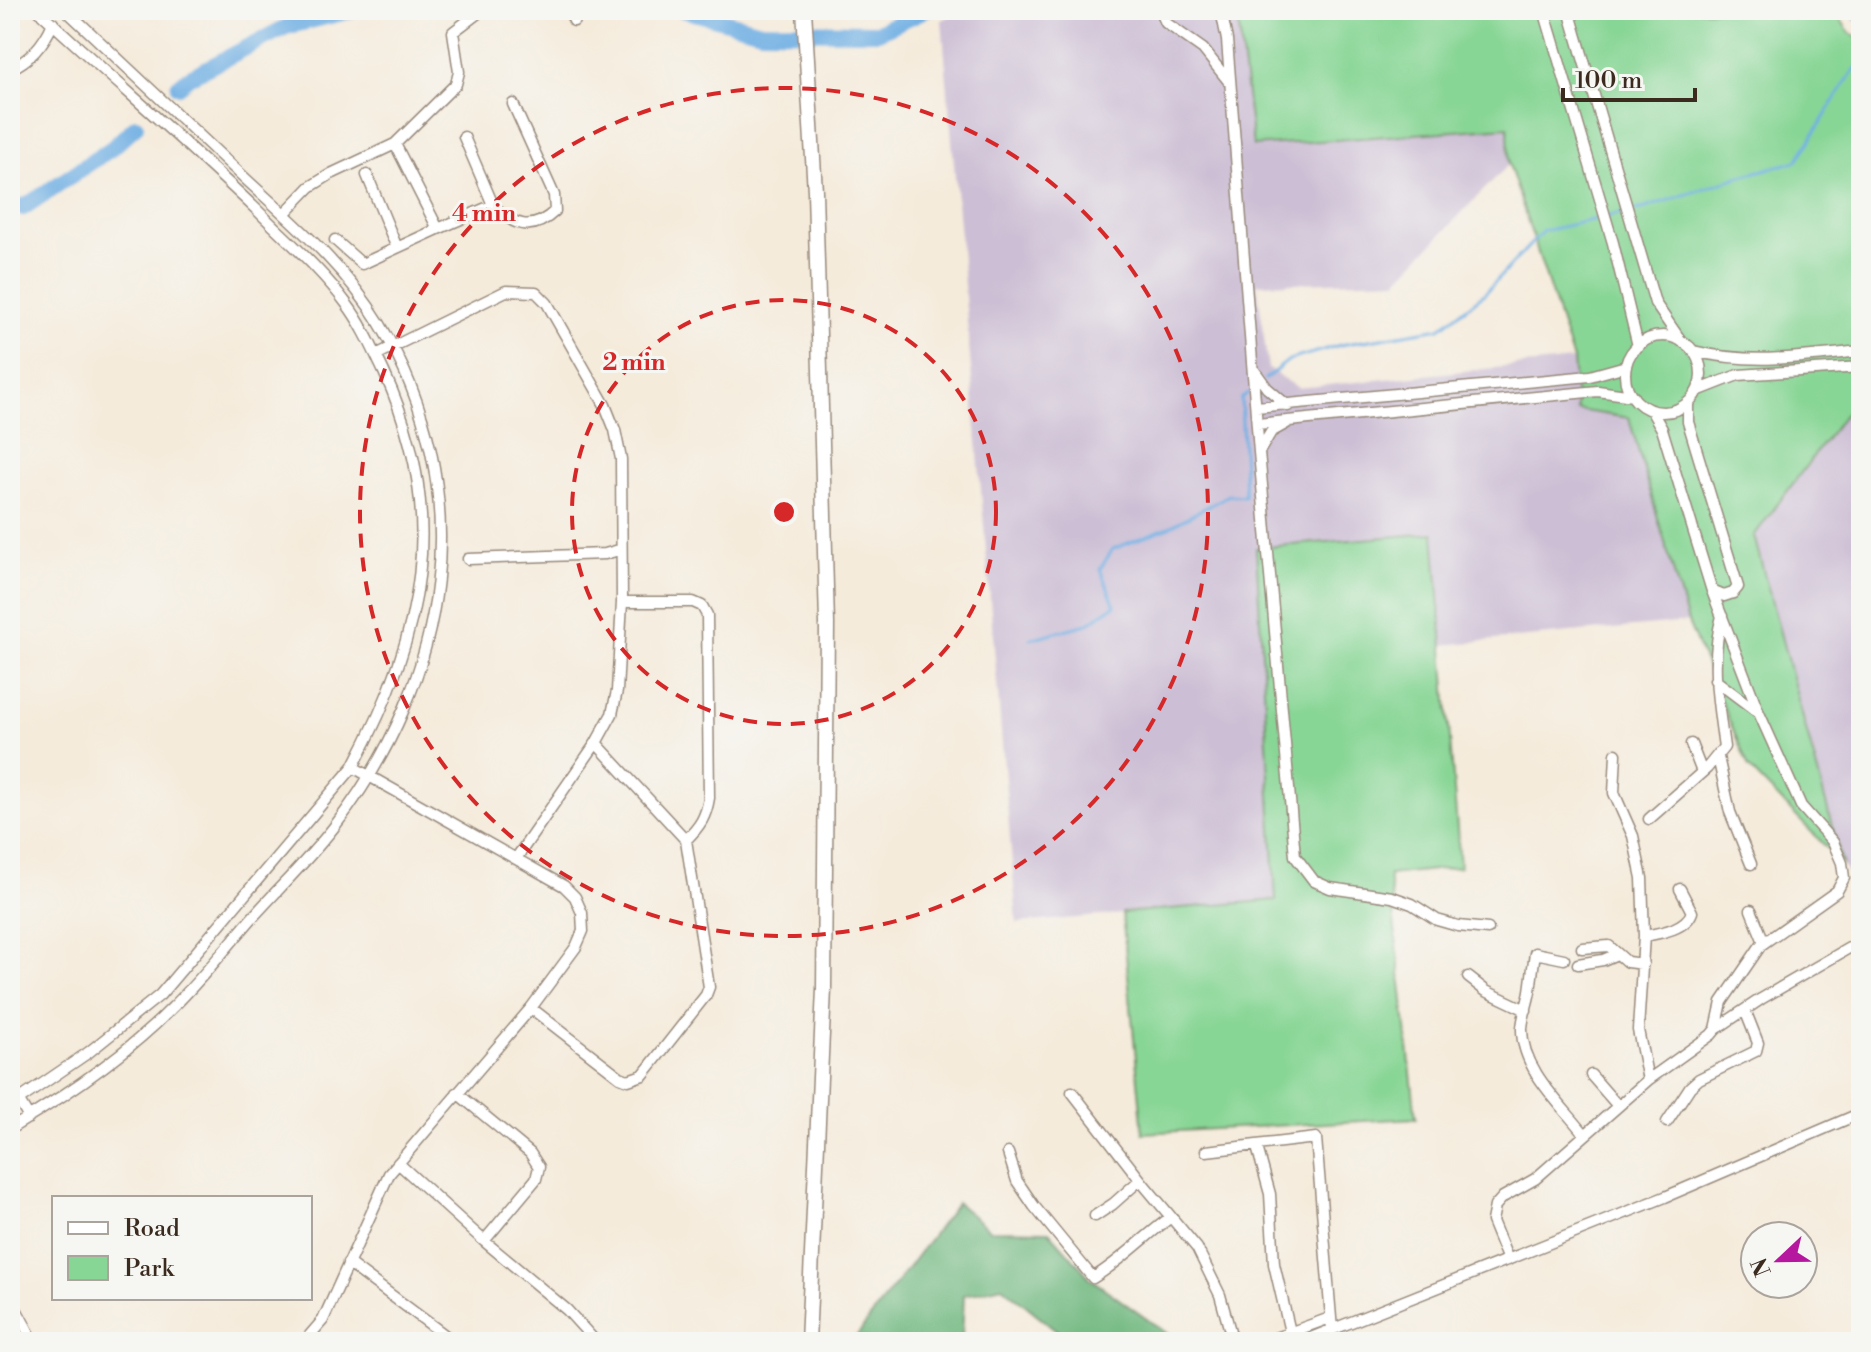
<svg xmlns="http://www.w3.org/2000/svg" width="1871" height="1352" viewBox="0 0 1871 1352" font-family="'Libre Bodoni',serif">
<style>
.industrial{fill:#ccbed4}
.green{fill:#88d695;stroke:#62805a;stroke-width:2}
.forest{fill:#6eb77e;stroke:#54704e;stroke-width:2}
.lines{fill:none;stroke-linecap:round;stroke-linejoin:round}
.stream{stroke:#6fafe3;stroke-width:3}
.river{stroke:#6fafe3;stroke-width:16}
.minor-casing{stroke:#988a7c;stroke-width:13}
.major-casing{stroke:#988a7c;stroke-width:17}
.minor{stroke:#fff;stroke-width:10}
.major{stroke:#fff;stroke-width:14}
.ring{fill:none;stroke:#d62828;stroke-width:4;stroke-dasharray:14 10}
.centre{fill:#d62828;stroke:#f6f6f2;stroke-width:4}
.ring-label{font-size:24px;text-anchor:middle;font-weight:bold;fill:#d62828;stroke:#f6f6f2;stroke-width:6;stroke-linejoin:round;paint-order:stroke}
</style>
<rect width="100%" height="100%" fill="#f6f6f2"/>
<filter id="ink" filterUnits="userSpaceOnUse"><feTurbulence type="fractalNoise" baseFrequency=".0125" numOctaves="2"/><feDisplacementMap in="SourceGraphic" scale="16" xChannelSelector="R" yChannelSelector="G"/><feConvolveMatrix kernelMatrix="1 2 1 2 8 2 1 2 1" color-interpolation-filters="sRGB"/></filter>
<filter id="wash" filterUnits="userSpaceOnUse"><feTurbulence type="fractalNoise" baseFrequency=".006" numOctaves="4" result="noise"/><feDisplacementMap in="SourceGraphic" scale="32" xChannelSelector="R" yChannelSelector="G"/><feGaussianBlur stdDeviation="1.8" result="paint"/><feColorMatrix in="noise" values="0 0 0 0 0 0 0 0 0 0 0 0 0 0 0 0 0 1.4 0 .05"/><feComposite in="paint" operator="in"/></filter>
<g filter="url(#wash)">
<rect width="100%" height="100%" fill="#f5ebdb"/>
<!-- industrial -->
<path class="industrial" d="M963,10H1237L1254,146L1508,127L1509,164L1397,280L1257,284L1268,368L1298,388L1573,360L1578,410L1629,417L1688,622L1441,645L1434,533L1256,548L1276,901L1017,923L942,20Z
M1861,392V896L1842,863L1754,536Z"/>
<!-- green -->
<path class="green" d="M1237,10H1834L1850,33L1861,40V392L1754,536L1842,863L1749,768L1688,622L1629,418L1577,410L1573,360L1509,164L1508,127L1253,146Z
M1434,533L1460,867L1389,875L1416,1118L1143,1133L1122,913L1276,900L1256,548Z"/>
<!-- forest -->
<path class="forest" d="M957,1203L990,1230L1049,1231L1091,1279L1179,1342H1071L1002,1286L964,1295L962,1342H852Z"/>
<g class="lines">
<!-- stream -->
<path class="stream" d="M1265,379L1289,360L1340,345L1440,328L1484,294L1543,231L1645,208L1741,176L1797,161L1851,74L1861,65
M1030,639L1087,624L1115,605L1100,569L1113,549L1169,527L1229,495L1245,496L1241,398L1248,393"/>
<!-- river -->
<path class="river" d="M683,10L761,31L878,32L925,10
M1857,10L1861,15
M178,86L188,78L286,27L354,10
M10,201L23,208L112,148L136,126"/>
</g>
</g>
<g filter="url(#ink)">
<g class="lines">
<defs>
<path id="minor" d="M569,10L574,21
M1160,10L1166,23L1203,49L1230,83
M1221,10L1227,40L1259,452L1295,856L1314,881L1330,888L1392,897L1412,904L1437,920L1458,926L1488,929
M1544,10L1613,243L1638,346
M1569,10L1655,303L1681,341
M10,69C30,60 44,44 53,23
M395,144L456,84L459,72L453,32L482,10
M367,175L397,248
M493,205C513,226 532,233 555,211L554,195L513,104
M284,214L310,187L331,174L395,144L438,229L493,205L464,137
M335,240L362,264L438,229
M1625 374a38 38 0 1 1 76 0a38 38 0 1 1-76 0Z
M1693,351C1751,365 1803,357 1861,351
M376,355L506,291L536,292L547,303L605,405L615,430L621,459L622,602L617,691L612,714L596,743L517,857
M1254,370L1267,388L1288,406
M1697,391L1738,375L1861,367
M1688,403V422L1738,587L1733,593L1724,596L1712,591
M1256,407L1590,376L1626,366
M1651,410L1662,429L1712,591L1759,713
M1257,424L1598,391L1633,396
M1259,452L1271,432L1287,423
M468,559L605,554L619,550
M622,602H693L702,606L707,615L709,798C706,817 700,826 686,840
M1691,744L1702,772
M1616,754L1614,793L1633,836L1642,878L1644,936L1638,1030L1648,1080
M1718,757L1730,812L1751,864
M1649,819L1707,768L1724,747C1718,703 1710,660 1722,616
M1751,910L1764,942
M1644,936C1661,933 1686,929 1692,912L1680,889
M1582,948L1609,946L1627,962L1643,964
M1564,959L1535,953C1533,965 1532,978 1530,991C1528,1003 1523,1015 1522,1028C1521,1069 1562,1105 1585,1135
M1578,964L1603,960L1617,954
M1468,977L1486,991L1526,1010
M531,1008L620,1077L628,1080L643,1075L706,995L709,987L686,840L596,743
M1716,1029L1761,999L1849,948
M1591,1075L1618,1106
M10,1086L29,1118
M1072,1092L1145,1186L1197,1248L1220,1295L1233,1342
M457,1093L530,1153L539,1167L536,1179L484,1241
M10,1106L89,1052L160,995L353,767C424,635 449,513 384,372C373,349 362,324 346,303C321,269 288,241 258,211C186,142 111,78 38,10
M1667,1122L1690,1087L1699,1079L1756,1051L1758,1043L1745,1010
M10,1129C63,1097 128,1053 171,1009C200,981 226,948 252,918C279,888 309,859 334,827C450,678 479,490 380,324C346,268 297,226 249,182C188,125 127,68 66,10
M1257,1147L1270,1194L1274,1264L1290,1332
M1206,1151L1316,1138L1332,1330
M1008,1153L1017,1181L1034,1206L1093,1278C1121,1261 1145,1236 1171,1217
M398,1163L484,1241L567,1310L596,1342
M1095,1216L1113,1204L1140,1180
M1508,1260L1492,1221L1495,1206L1503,1197L1535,1179L1648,1080L1711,1035L1716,1029L1722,1002L1761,945L1837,891L1844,878L1842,863L1833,842L1801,806L1759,713L1715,680
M348,1263L454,1342
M10,1298L34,1342
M304,1342L323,1320L389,1174L531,1008L576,947L583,931L582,913L575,897L564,886L353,767
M1264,1342L1330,1318
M1301,1342L1665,1197L1861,1113"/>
<path id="major" d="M804,10L815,191L827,624L824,989L808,1342"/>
</defs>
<!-- minor casing -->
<use href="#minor" class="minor-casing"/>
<!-- major casing -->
<use href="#major" class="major-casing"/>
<!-- minor -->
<use href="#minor" class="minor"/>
<!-- major -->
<use href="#major" class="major"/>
</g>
</g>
<!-- distance rings -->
<g class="ring">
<circle cx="784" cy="512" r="212"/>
<circle cx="784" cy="512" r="424"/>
</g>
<circle cx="784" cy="512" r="12" class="centre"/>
<g class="ring-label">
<text x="484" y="221">4 min</text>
<text x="634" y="370">2 min</text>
</g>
<!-- margin -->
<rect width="1871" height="1352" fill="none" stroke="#f6f6f2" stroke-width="40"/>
<!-- legend -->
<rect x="52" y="1196" width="260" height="104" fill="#f6f6f2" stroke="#aba49d" stroke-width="2"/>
<rect x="68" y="1222" width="40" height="12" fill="#ffffff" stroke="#aba49d" stroke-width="2"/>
<text x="124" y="1236" font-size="24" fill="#3b2a1e">Road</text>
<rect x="68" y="1256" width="40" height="24" fill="#88d695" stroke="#aba49d" stroke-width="2"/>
<text x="124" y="1276" font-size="24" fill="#3b2a1e">Park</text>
<!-- north arrow -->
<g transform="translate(1779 1260) rotate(248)"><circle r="38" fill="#f6f6f2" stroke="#aba49d" stroke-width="2"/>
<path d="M0-6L14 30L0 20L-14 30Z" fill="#b5179e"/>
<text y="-12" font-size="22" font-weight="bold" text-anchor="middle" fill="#3b2a1e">N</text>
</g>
<!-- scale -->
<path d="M1563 88v12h132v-12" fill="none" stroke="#3b2a1e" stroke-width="4"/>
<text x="1575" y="88" font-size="24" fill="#3b2a1e" stroke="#f6f6f2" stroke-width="6" paint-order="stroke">100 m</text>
</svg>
